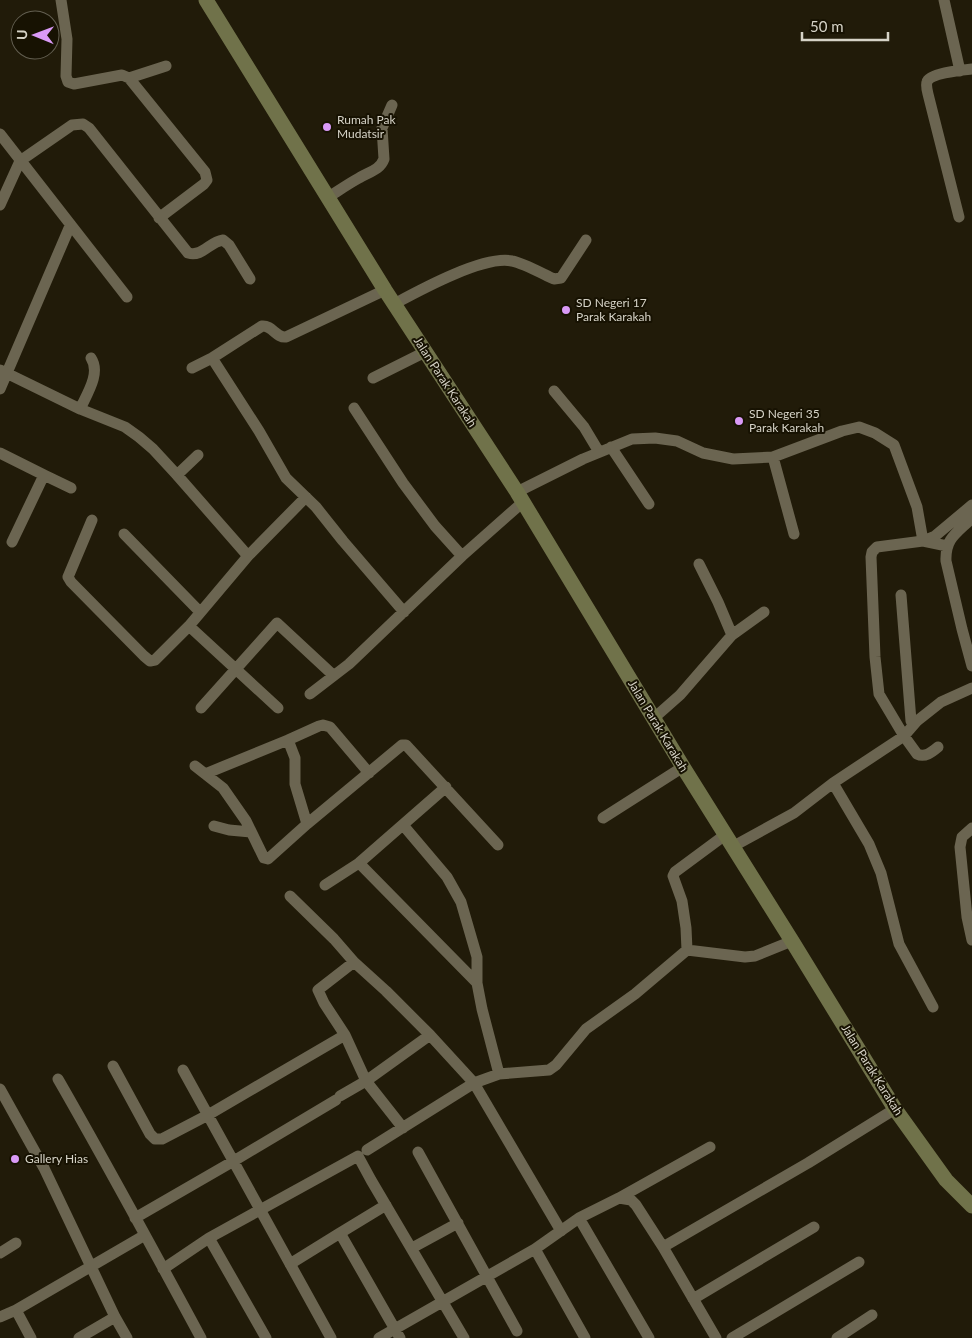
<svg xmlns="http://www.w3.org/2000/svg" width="972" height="1338" viewBox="0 0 972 1338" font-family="Lato,sans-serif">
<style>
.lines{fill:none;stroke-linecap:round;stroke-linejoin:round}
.street{stroke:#6b6551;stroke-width:11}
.secondary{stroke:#70724a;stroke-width:15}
.poi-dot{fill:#da9af7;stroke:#171202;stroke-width:2}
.labels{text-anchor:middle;stroke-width:4;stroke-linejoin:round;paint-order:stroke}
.poi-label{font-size:12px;fill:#d6d3c7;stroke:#171202;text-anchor:start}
.street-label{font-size:12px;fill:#d6d3c7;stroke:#171202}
</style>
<rect width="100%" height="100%" fill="#211b09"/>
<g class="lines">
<!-- street -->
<path class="street" d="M61,0L67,39L66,76L68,82L74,84L122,75L129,78L205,172L207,180L204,184L159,218
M944,0L960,71
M129,78L166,66
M0,134L127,297
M327,198C338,191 348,184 359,178C369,172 380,170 384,159L382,128L392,105
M0,205L20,161L72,125L83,124L89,128L188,253C203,257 209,242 223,240L229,245L250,279
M959,217L928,94C927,90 926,85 927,82C929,73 963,70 972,69
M394,304C420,290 484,255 512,261C523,263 543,274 554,279L561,278L586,240
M212,358L259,431L286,478L316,507L343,541L404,612
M192,368L212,358L262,326C272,325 276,338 286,337L385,290
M0,370L80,409L125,427L139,437L153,449L177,475L248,556
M373,378L425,352
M0,389L70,226
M554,391L584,427L599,452
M354,408L403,483L435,526L462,556L523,502
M80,409C87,394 101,373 91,358
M611,447L649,504
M0,453L44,475L12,542
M773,457L794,534
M44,475L71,488
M177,475L198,455
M517,492L583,459L632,439L655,438L677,441L703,453L733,459L773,457L842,431L859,427L875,433L894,445L917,507L923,541L947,546
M972,518C957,533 945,538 946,561L962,629L972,666
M92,520L68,577L71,582L144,656L150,661L155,660L189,626L248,556L306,497
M124,534L200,612
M901,595L911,721L914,724
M189,626L278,708
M732,635L764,612
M310,694L349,664L462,556
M201,708L277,623L333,675
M654,718L680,695L732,635L718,602L699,564
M938,747C932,752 925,758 917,754L904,736L879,694L875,657L871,557L872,552L877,547L923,541L935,536L972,505
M195,766L223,788L246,821L264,858L268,859L307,824L402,745H406L498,845
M205,774L288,740
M833,783L869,844L881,873L899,944L933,1007
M603,818L683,767
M307,824L295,784V758L288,740L319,726L323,725L330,727L369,773
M403,825L447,877L461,902L477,957V983L482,1009L499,1074
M214,826L229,830L251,832
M972,828L962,837L960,847L967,917L972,940
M732,847L794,813L833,783L904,736L917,721L941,702L972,688
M359,863L477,983
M325,885L359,863L446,787
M290,896L334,939L354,962L318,990L324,1003L345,1035
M687,950L686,928L682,901L673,876L675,872L725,835
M113,1066L150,1134L155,1139H162L208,1115L345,1035L366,1081L403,1128
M183,1070L331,1338
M58,1079C107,1164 154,1251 201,1338
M0,1089L44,1168L115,1317L127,1338
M340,1096L366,1081L430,1035L386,991L354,962
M367,1150L474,1083L430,1035
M418,1152L517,1331
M619,1198L710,1147
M386,1205L340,1233L400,1338
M135,1218L232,1162L336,1100
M579,1218L649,1338
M561,1231L474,1083L499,1074L549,1070L556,1065L586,1029L635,994L687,950L745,957L755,956L792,941
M663,1247L716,1338
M412,1248L458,1223
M535,1249L585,1338
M0,1253L16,1243
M290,1264L340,1233
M163,1269L209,1238
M693,1299L814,1227
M16,1310L145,1235
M0,1317L16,1310L31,1338
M79,1338L115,1317
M266,1338L209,1238L358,1156L371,1180L464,1338
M379,1338L535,1249L579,1218L619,1198L631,1200L636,1205L663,1247L808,1163L895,1109
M732,1338L859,1262
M837,1338L872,1315"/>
<!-- secondary -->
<path class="secondary" d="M206,0L385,290L517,492L683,767L792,941L895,1109L946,1180L972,1206"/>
</g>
<!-- markers -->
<g class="poi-dot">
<circle cx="327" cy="127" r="5"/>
<circle cx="566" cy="310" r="5"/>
<circle cx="739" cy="421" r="5"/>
<circle cx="15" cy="1159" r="5"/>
</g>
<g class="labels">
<!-- poi labels -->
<g class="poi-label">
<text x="337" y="124">Rumah Pak<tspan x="337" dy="14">Mudatsir</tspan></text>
<text x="576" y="307">SD Negeri 17<tspan x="576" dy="14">Parak Karakah</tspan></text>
<text x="749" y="418">SD Negeri 35<tspan x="749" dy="14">Parak Karakah</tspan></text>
<text x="25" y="1163">Gallery Hias</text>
</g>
<!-- street labels -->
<g class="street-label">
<text transform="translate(445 382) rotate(57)" y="4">Jalan Parak Karakah</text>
<text transform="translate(658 726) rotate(59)" y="4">Jalan Parak Karakah</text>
<text transform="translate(872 1070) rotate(58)" y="4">Jalan Parak Karakah</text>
</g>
</g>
<!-- north arrow -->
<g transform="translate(35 35) rotate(271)"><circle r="24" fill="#171202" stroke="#635f51"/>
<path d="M0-4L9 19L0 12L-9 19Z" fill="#da9af7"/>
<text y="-8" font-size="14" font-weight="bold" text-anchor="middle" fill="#d6d3c7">U</text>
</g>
<!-- scale -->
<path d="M802 32v8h86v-8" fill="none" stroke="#d6d3c7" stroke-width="2.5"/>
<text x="810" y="32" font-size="15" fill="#d6d3c7" stroke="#171202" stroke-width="4" paint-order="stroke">50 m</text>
</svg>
